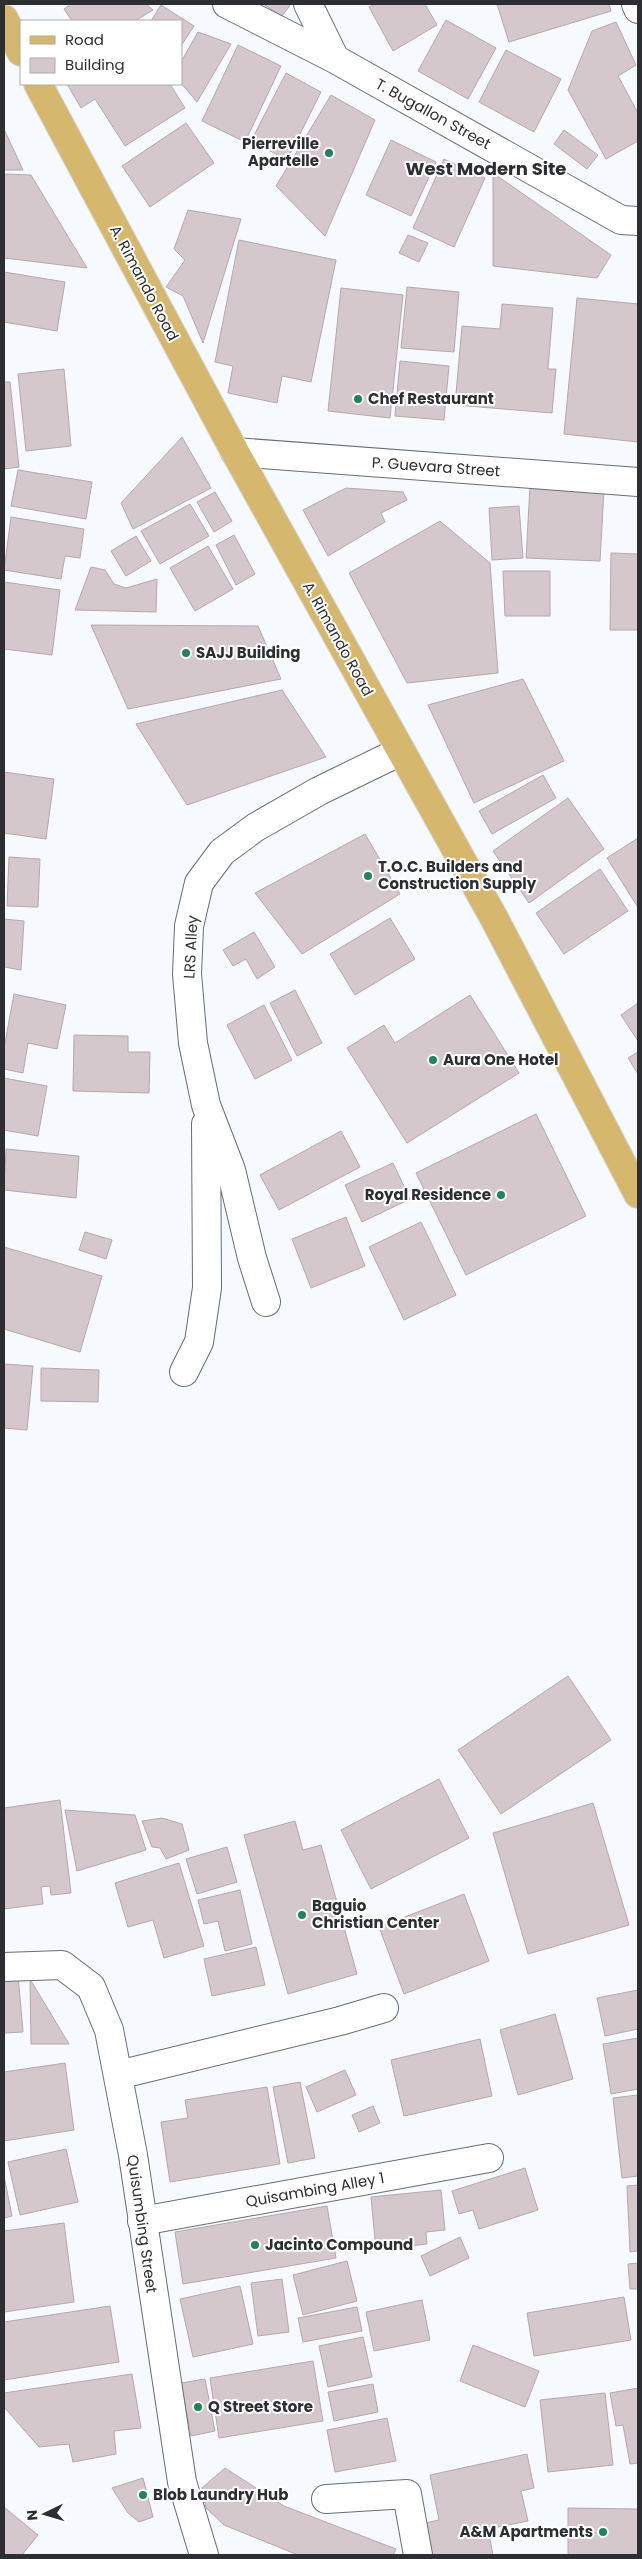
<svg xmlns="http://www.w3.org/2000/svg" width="642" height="2559" viewBox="0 0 642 2559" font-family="Poppins,sans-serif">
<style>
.building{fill:#d5c8cc;stroke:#b5a8ad}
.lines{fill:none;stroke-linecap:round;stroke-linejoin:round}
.minor-casing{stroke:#676d76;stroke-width:30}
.major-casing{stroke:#d5d5d6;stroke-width:30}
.minor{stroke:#fff;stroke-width:28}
.major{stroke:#d5b86d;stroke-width:28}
.poi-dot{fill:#21835c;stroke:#fff;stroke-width:2}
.labels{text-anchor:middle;stroke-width:4;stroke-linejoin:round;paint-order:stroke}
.street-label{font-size:15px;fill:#2c2e32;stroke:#fff}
.poi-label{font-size:15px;font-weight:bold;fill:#2c2e32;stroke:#fff;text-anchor:start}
.quarter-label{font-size:18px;font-weight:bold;fill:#2c2e32;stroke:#fff}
</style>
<rect width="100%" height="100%" fill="#f6f9fd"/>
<!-- building -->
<path class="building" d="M71,4H146L153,10L135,21H72L64,9Z
M263,4H291L282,16Z
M375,4H425L437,25L393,51L369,7Z
M497,4H609L611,11L509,42Z
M161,5L194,26L181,46V21H151Z
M446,20L496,48L468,99L418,71Z
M616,22L636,65L618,76L638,113V141L606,159L568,90L592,31Z
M198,32L231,44L197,102L181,83V62Z
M238,45L281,66L245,142L202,121Z
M506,50L561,79L534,132L479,102Z
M286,73L321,92L287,160L251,141Z
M67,84H170L185,108L125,146L95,99L81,108Z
M331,95L375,120L325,236L276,186Z
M186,123L214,163L150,207L122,166Z
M4,129L23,170H4Z
M564,130L598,155L587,169L554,144Z
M391,140L436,162L411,216L366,195Z
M444,159L485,178L454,247L413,228Z
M493,173L611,255L597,278L493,266Z
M4,174L31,175L87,268L4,258Z
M188,210L241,219L203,343L183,296L166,287L185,260L174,249Z
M408,235L428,243L419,262L399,253Z
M239,240L336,260L311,382L282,376L277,403L228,393L233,366L215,362Z
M4,272L65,282L57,331L4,322Z
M407,287L459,292L454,352L401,348Z
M341,288L403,295L390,418L328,411Z
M577,298L638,304V442L564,434Z
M502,304L553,308L548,369H556L552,413L455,405L462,326L500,329Z
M400,361L449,366L444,420L395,416Z
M64,369L71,446L26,451L18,374Z
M4,382H10L19,467L4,469Z
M182,437L211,488L133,529L121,503Z
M18,470L92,482L86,519L11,506Z
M530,486L604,490L600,561L526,558Z
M346,488L403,492L407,500L381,513L385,522L328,556L303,510Z
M215,492L232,521L214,532L197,502Z
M190,504L209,536L160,564L141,531Z
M519,506L523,558L492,560L489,508Z
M11,517L84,529L80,558L65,556L61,579L4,570Z
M440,521L490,563L498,673L407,683L349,573Z
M234,535L255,574L236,585L216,545Z
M136,536L151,561L126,576L111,551Z
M208,546L233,589L195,611L170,568Z
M611,553L638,554V630H610Z
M91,567L105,570L114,584L126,588L157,579L156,612L75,610Z
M503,571H550V616H505Z
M4,582L60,590L52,655L4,649Z
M91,625L258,626L281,679L128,709Z
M523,679L564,761L474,803L428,705Z
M282,690L326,757L187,805L136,724Z
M4,772L54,779L46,839L4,833Z
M543,775L556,798L492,834L479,811Z
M568,798L604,849L529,903L493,851Z
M365,834L400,894L302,954L255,893Z
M638,838V905L637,906L607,858Z
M9,857L40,859L38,907L7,906Z
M600,869L628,911L564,954L536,913Z
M390,918L415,959L355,995L330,954Z
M4,919L24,921L21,970L4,967Z
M254,932L275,967L257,979L246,959L233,966L223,950Z
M295,990L322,1043L297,1056L270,1003Z
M14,994L66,1005L57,1049L28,1043L23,1073L4,1069V1048Z
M470,995L519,1073L407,1143L347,1048L384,1025L395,1043Z
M638,1003V1041L621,1015Z
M264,1005L292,1060L255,1079L227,1025Z
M74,1035L128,1036V1052H150L149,1093L73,1091Z
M638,1052V1074L628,1058Z
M4,1078L47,1086L38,1136L4,1130Z
M536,1114L586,1216L466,1275L416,1173Z
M341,1131L360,1167L279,1210L260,1175Z
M6,1149L79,1156L76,1198L4,1190Z
M393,1163L410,1199L362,1222L345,1185Z
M346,1217L365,1266L311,1288L292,1239Z
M421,1222L456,1295L404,1320L369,1247Z
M85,1232L112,1240L106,1259L79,1250Z
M4,1247L102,1276L80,1352L4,1329Z
M4,1364L33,1366L27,1430L4,1428Z
M41,1368L99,1370L98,1402L41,1401Z
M568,1676L611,1740L501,1814L458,1750Z
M439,1779L469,1838L371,1889L341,1830Z
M60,1800L71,1893L51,1895L50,1886L41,1887L43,1904L4,1909V1808Z
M593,1803L629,1925L528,1954L493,1833Z
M65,1810L135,1815L146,1850L77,1871Z
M162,1818L182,1824L189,1850L166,1859L160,1848L152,1847L142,1821Z
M295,1821L303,1850L321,1845L357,1974L288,1994L244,1835Z
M227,1847L237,1882L197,1894L186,1859Z
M179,1863L204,1946L164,1958L153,1920L128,1927L115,1883Z
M240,1890L252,1944L225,1951L218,1921L204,1924L198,1900Z
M464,1894L489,1961L404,1994L379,1927Z
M256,1947L265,1985L212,1996L204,1959Z
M18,1975L23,2032L4,2033V1976Z
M30,1979L69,2044H31Z
M638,1990V2029L605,2036L597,1998Z
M555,2014L573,2079L518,2095L500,2030Z
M638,2038V2089L611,2094L603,2044Z
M480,2039L492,2096L404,2116L391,2060Z
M65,2063L74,2130L4,2141V2072Z
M345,2070L356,2095L317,2112L306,2087Z
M300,2082L315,2158L288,2163L273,2087Z
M267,2087L280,2164L170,2182L161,2122L188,2118L185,2100Z
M638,2095V2176L622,2178L613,2098Z
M373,2106L380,2123L359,2132L352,2115Z
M66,2149L78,2202L20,2215L8,2162Z
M525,2168L538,2210L479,2229L473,2210L459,2214L452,2191Z
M4,2176L12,2216L4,2218Z
M638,2185V2251L630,2252L627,2186Z
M441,2190L445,2230L426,2232L427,2244L376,2250L371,2197Z
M327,2206L336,2258L183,2284L175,2232Z
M64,2223L74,2302L4,2312V2231Z
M460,2237L469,2258L430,2276L421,2256Z
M347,2261L357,2301L303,2315L293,2275Z
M638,2263V2289H630L628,2264Z
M282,2279L289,2332L258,2336L251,2283Z
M240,2286L253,2344L193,2357L180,2299Z
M624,2297L631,2340L534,2356L527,2313Z
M422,2300L430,2340L374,2351L366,2312Z
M110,2306L119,2362L4,2380V2322Z
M357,2307L362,2331L303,2342L298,2318Z
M363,2337L372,2377L328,2387L319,2346Z
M473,2345L539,2371L525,2407L460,2381Z
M313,2361L323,2421L219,2438L210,2378Z
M132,2374L141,2428L114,2431L116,2454L73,2462L69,2444L39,2447L4,2407V2393Z
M205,2379L215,2431L191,2436L181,2383Z
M373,2384L378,2412L334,2421L328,2392Z
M638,2388V2463L630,2464L623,2425L616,2426L610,2393Z
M605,2393L613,2465L548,2472L540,2400Z
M387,2418L396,2461L335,2472L327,2430Z
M527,2454L534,2488L521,2491L528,2521L488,2529L493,2555H431L425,2523L439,2520L430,2475Z
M225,2468L284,2506L396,2549L393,2555H298L224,2525L206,2508L202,2488Z
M143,2478L153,2517L139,2522L128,2513L112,2488Z
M4,2507L38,2535L22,2555H4Z
M568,2508L638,2509V2555H568Z"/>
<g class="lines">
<defs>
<path id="minor" d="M227,4L335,59L621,220L638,221
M308,4L335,59
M636,4L638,9
M235,452L638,482
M266,1302L252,1258L231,1170L206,1105L193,1043L187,974L189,926L199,883L222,852L256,827L319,791L401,751
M184,1372L199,1342L207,1288L206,1124
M4,1967L62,1965L91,1987L109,2030L133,2155L182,2482L204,2555
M118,2075L340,2021L384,2008
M142,2221L489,2158
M326,2499L407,2494L418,2555"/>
<path id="major" d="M4,19L21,52
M38,84L235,452L494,918L638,1194"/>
</defs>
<!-- minor casing -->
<use href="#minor" class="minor-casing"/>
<!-- major casing -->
<use href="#major" class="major-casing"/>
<!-- minor -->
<use href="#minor" class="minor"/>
<!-- major -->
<use href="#major" class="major"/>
</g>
<!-- markers -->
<g class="poi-dot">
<circle cx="329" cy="153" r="5"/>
<circle cx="358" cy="399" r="5"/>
<circle cx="186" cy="653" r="5"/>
<circle cx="368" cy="876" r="5"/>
<circle cx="433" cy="1060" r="5"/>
<circle cx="501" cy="1195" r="5"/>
<circle cx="302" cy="1915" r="5"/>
<circle cx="255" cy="2245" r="5"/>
<circle cx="198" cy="2407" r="5"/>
<circle cx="143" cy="2495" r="5"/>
<circle cx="603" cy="2532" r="5"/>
</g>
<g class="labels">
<!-- street labels -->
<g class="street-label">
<text transform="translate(433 114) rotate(29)" y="5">T. Bugallon Street</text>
<text transform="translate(144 283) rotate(62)" y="5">A. Rimando Road</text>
<text transform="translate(436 467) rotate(4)" y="5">P. Guevara Street</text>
<text transform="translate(338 639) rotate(61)" y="5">A. Rimando Road</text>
<text transform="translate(191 947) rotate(-87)" y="5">LRS Alley</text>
<text transform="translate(315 2190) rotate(-10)" y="5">Quisambing Alley 1</text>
<text transform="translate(142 2224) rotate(82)" y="5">Quisumbing Street</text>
</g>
<!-- poi labels -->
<g class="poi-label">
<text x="319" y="149" text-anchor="end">Pierreville<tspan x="319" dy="17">Apartelle</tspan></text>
<text x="368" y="404">Chef Restaurant</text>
<text x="196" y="658">SAJJ Building</text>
<text x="378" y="872">T.O.C. Builders and<tspan x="378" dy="17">Construction Supply</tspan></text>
<text x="443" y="1065">Aura One Hotel</text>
<text x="491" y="1200" text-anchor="end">Royal Residence</text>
<text x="312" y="1911">Baguio<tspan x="312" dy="17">Christian Center</tspan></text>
<text x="265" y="2250">Jacinto Compound</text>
<text x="208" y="2412">Q Street Store</text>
<text x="153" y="2500">Blob Laundry Hub</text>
<text x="593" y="2537" text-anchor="end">A&amp;M Apartments</text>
</g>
<!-- quarter labels -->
<g class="quarter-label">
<text x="486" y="175">West Modern Site</text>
</g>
</g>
<!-- border -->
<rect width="642" height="2559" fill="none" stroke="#2c2e32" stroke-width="10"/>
<!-- legend -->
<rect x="20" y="20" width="162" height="65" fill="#ffffff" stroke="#ababad"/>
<rect x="30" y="36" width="25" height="8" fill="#d5b86d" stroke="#ababad"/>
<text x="65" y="45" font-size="15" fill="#2c2e32">Road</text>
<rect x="30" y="58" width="25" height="15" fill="#d5c8cc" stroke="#ababad"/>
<text x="65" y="70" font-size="15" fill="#2c2e32">Building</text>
<!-- north arrow -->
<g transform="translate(45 2514) rotate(265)" stroke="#ffffff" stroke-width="4" paint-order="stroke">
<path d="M0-4L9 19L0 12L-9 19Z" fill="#2c2e32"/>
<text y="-8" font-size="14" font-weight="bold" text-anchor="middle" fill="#2c2e32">N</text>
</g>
</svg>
